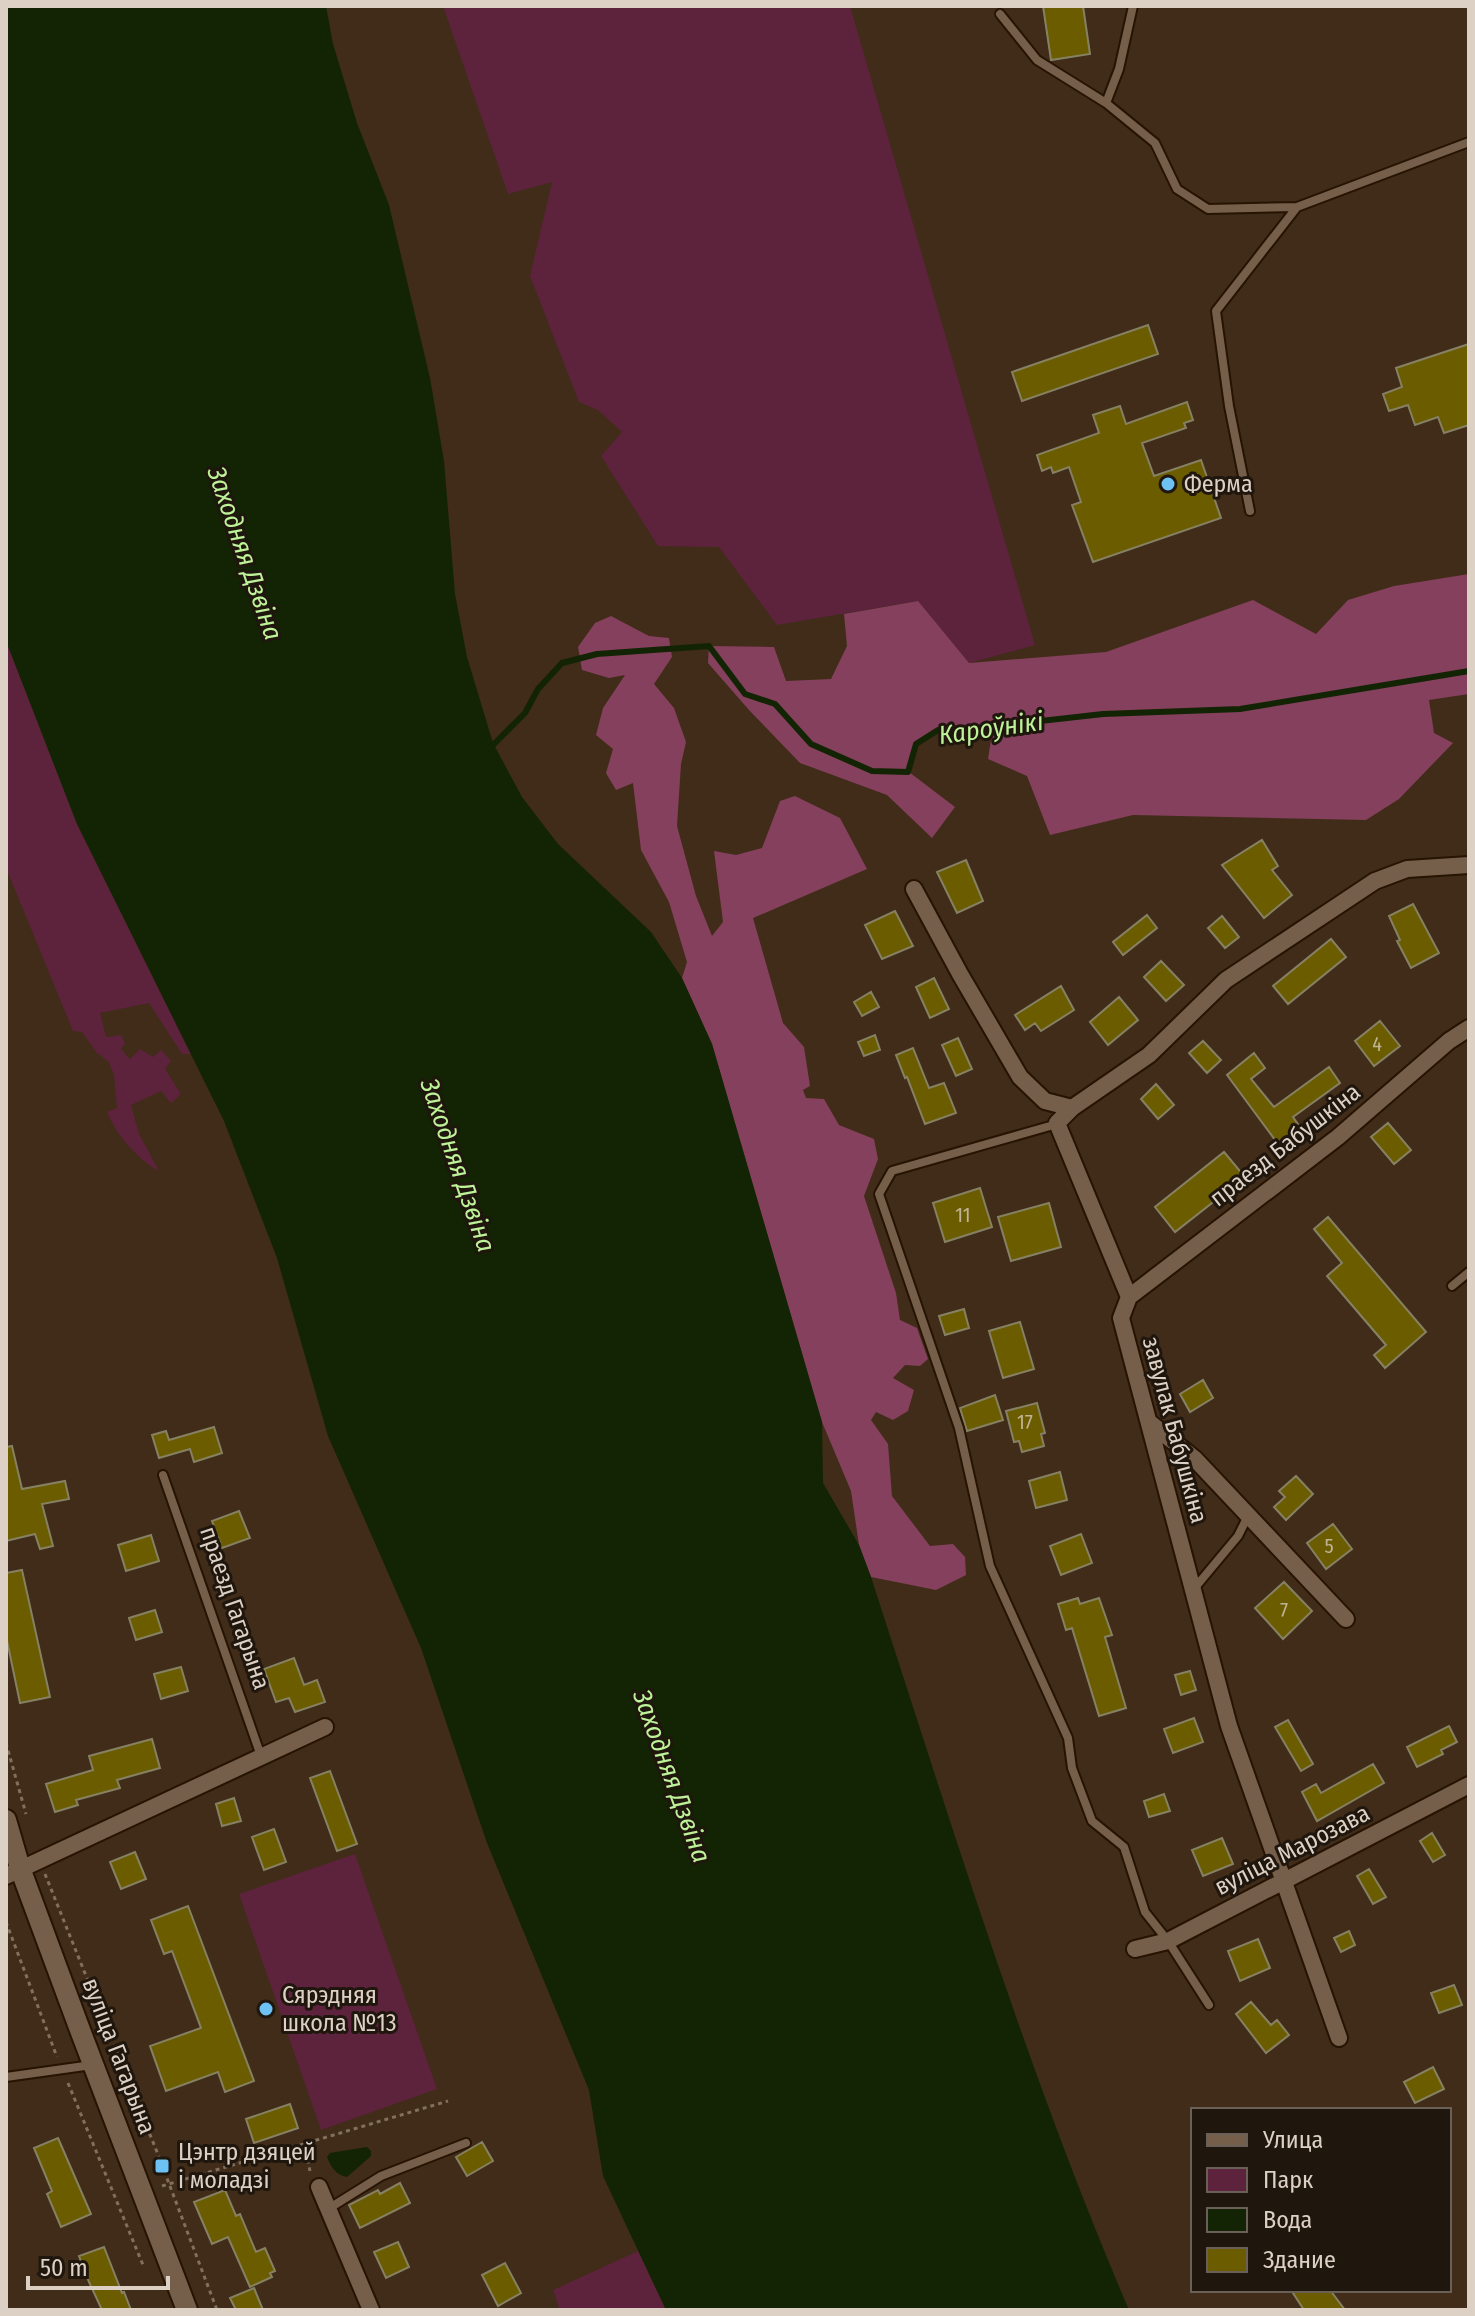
<svg xmlns="http://www.w3.org/2000/svg" width="1475" height="2316" viewBox="0 0 1475 2316" font-family="'Fira Sans Condensed',sans-serif">
<style>
.green{fill:#5d233d}
.forest{fill:#84405d}
.water{fill:#122403}
.lines{fill:none;stroke-linecap:round;stroke-linejoin:round}
.stream{stroke:#122403;stroke-width:6}
.building{fill:#6b5c00;stroke:#868163;stroke-width:2}
.service-casing{stroke:#261302;stroke-width:12}
.minor-casing{stroke:#261302;stroke-width:20}
.secondary-casing{stroke:#261302;stroke-width:24}
.path{stroke:#81705f;stroke-width:3;stroke-dasharray:4 4;stroke-linecap:butt}
.service{stroke:#755e4a;stroke-width:8}
.minor{stroke:#755e4a;stroke-width:16}
.secondary{stroke:#755e4a;stroke-width:20}
.poi-dot{fill:#6ec2f3;stroke:#1f160e;stroke-width:3}
.labels{text-anchor:middle;stroke-width:6;stroke-linejoin:round;paint-order:stroke}
.number-label{font-size:20px;fill:#c0b393}
.poi-label{font-size:24px;fill:#ddd0c4;stroke:#1f160e;text-anchor:start}
.street-label{font-size:24px;fill:#ddd0c4;stroke:#1f160e}
.water-label{font-size:26px;font-style:italic;fill:#bef298;stroke:#1f160e}
</style>
<rect width="100%" height="100%" fill="#402c18"/>
<!-- green -->
<path class="green" d="M443,6H850L1035,645L969,663L917,601L777,625L719,547L658,546L601,456L622,432L598,410L579,402L530,276L552,182L508,194Z
M6,641L77,824L191,1054H182L149,1003L100,1013L106,1037L121,1035L125,1043L121,1049L130,1059L140,1049L153,1057L161,1050L171,1061L165,1069L181,1094L171,1103L161,1091L131,1105L139,1134L159,1171C138,1160 115,1133 107,1112L117,1108L114,1075L109,1062L97,1053L82,1032L73,1031L6,868Z
M355,1854L437,2089L321,2130L239,1894Z
M638,2251L666,2310H560L553,2290Z"/>
<!-- forest -->
<path class="forest" d="M1469,574V694L1429,700L1434,733L1453,743L1399,799L1366,820L1133,815L1050,835L1027,776L988,759L993,727L939,730L916,744L909,772L955,807L932,838L887,795L800,763L749,710L708,663L709,646L774,647L786,681L831,679L847,646L844,614L918,601L969,663L1106,652L1253,600L1316,634L1348,600L1394,586Z
M611,616L649,636L669,638L672,657L654,684L674,708L686,742L681,764L677,826L696,896L712,936L723,922L714,851L736,855L762,848L780,801L795,796L840,818L867,869L753,918L783,1023L804,1047L810,1086L803,1090L806,1098L824,1099L839,1125L874,1139L878,1159L864,1196L896,1293L900,1320L917,1328L928,1359L920,1366L905,1365L893,1378L914,1390L908,1411L893,1420L876,1412L871,1420L888,1444L892,1496L930,1546L953,1544L965,1557L966,1575L936,1590L871,1577L859,1545L851,1491L822,1422L712,1044L682,978L687,962L669,902L641,850L633,783L616,790L606,773L613,749L596,735L603,708L625,675L609,678L582,670L578,647L595,623Z"/>
<!-- water -->
<path class="water" d="M6,6H326L333,44L357,123L389,205L430,378L444,461L455,594L467,657L493,743L522,797L558,844L651,932L682,978L712,1044L822,1422L823,1483L859,1545L871,1577C951,1823 1027,2072 1129,2310H666L603,2176L589,2090L487,1843L421,1648L328,1436L277,1258L224,1121L77,824L6,641Z
M367,2147L371,2151V2156L347,2177C336,2175 331,2167 327,2157L330,2153Z"/>
<g class="lines">
<!-- stream -->
<path class="stream" d="M489,749L525,713L538,689L562,663L597,654L709,646L745,694L775,704L811,744L872,771L908,772L916,744L938,730L977,728L1103,714L1240,709L1469,671"/>
</g>
<!-- building -->
<path class="building" d="M1043,6H1083L1090,54L1051,60Z
M1148,325L1158,354L1022,401L1012,372Z
M1469,344V425L1444,433L1438,417L1415,425L1408,405L1389,411L1383,394L1402,387L1396,368Z
M1187,402L1193,420L1184,423L1186,428L1142,443L1154,476L1201,460L1221,518L1093,562L1072,505L1081,502L1069,467L1053,473L1051,467L1042,471L1037,455L1099,433L1093,415L1120,406L1126,424Z
M1262,840L1278,866L1272,870L1292,895L1264,918L1222,865Z
M966,860L983,901L957,913L937,872Z
M1413,904L1439,953L1411,968L1397,941L1400,940L1389,916Z
M895,911L913,946L882,959L865,925Z
M1147,915L1157,928L1123,955L1113,942Z
M1222,916L1239,937L1225,948L1208,928Z
M1331,939L1346,957L1288,1004L1273,986Z
M1161,961L1184,985L1166,1001L1144,977Z
M934,978L949,1009L930,1018L916,987Z
M1061,986L1074,1010L1041,1031L1035,1023L1025,1030L1015,1015Z
M871,992L879,1007L862,1016L854,1002Z
M1119,997L1138,1020L1108,1045L1090,1022Z
M1380,1021L1400,1046L1374,1066L1355,1041Z
M875,1035L880,1050L864,1056L858,1042Z
M958,1038L972,1069L956,1076L942,1045Z
M1203,1041L1221,1060L1207,1073L1189,1053Z
M913,1048L929,1088L944,1083L956,1113L925,1124L907,1077L905,1078L896,1055Z
M1254,1053L1265,1068L1251,1079L1274,1107L1329,1067L1340,1083L1293,1117L1300,1127L1278,1144L1227,1075Z
M1156,1084L1174,1105L1158,1119L1141,1099Z
M1388,1123L1411,1150L1394,1164L1371,1137Z
M1224,1152L1245,1177L1175,1232L1155,1207Z
M980,1188L992,1227L945,1242L933,1203Z
M1049,1203L1061,1247L1011,1261L998,1217Z
M1328,1217L1426,1332L1385,1368L1374,1355L1386,1345L1327,1276L1342,1263L1314,1229Z
M964,1309L969,1328L945,1335L939,1316Z
M1020,1322L1034,1369L1003,1378L989,1331Z
M1203,1380L1213,1398L1190,1412L1180,1394Z
M995,1395L1003,1420L967,1431L960,1408Z
M1037,1403L1045,1433L1041,1434L1044,1446L1022,1452L1019,1441L1014,1442L1006,1411Z
M214,1427L222,1453L194,1462L190,1449L159,1458L152,1435L166,1431L169,1440Z
M12,1446L22,1489L65,1481L69,1499L42,1504L53,1546L40,1549L35,1534L6,1541V1447Z
M1060,1472L1067,1500L1036,1508L1029,1481Z
M1296,1476L1313,1494L1286,1520L1274,1507L1285,1497L1279,1491Z
M239,1511L250,1538L222,1548L212,1521Z
M1333,1524L1352,1549L1326,1569L1307,1543Z
M1081,1534L1092,1563L1061,1575L1050,1546Z
M151,1535L159,1561L126,1571L118,1545Z
M22,1570L50,1697L20,1703L6,1636V1573Z
M1284,1582L1312,1611L1283,1639L1255,1608Z
M1078,1598L1080,1604L1099,1598L1112,1635L1105,1637L1126,1708L1099,1716L1072,1628L1066,1630L1058,1604Z
M155,1610L162,1632L136,1640L129,1618Z
M294,1658L304,1685L317,1680L325,1702L295,1712L289,1698L276,1702L264,1669Z
M181,1667L188,1691L161,1699L154,1674Z
M1190,1671L1196,1690L1181,1695L1175,1675Z
M1194,1718L1203,1742L1173,1753L1164,1729Z
M1288,1720L1313,1764L1301,1771L1275,1727Z
M1449,1726L1457,1742L1441,1750L1443,1754L1417,1767L1407,1747Z
M152,1739L160,1768L117,1780L120,1788L76,1800L78,1805L55,1812L46,1784L93,1770L89,1756Z
M1373,1764L1384,1783L1317,1821L1302,1792L1316,1784L1321,1793Z
M330,1771L357,1844L337,1851L310,1778Z
M1164,1794L1170,1811L1149,1817L1144,1801Z
M234,1798L241,1821L222,1826L216,1804Z
M274,1829L286,1862L264,1870L252,1837Z
M1432,1833L1445,1855L1433,1862L1420,1841Z
M1222,1838L1233,1864L1203,1876L1192,1850Z
M135,1852L146,1879L121,1889L110,1862Z
M1369,1869L1386,1897L1373,1904L1357,1876Z
M188,1906L254,2081L225,2092L218,2072L166,2091L150,2046L201,2028L172,1951L164,1954L151,1920Z
M1349,1931L1355,1945L1341,1952L1334,1938Z
M1258,1939L1270,1968L1240,1981L1228,1951Z
M1454,1985L1462,2005L1439,2013L1431,1993Z
M1251,2002L1271,2025L1277,2020L1289,2035L1266,2053L1236,2014Z
M1433,2067L1444,2089L1415,2103L1404,2082Z
M290,2104L298,2128L254,2143L246,2119Z
M58,2138L91,2214L61,2227L47,2194L52,2191L34,2148Z
M482,2142L493,2161L467,2176L456,2157Z
M400,2183L410,2203L360,2228L349,2205L378,2190L380,2194Z
M225,2190L236,2216L240,2214L256,2252L265,2248L275,2271L270,2273L272,2277L250,2287L228,2237L212,2244L194,2202Z
M398,2242L409,2267L386,2278L374,2252Z
M104,2247L122,2293L124,2292L131,2310H102L89,2282L79,2256Z
M505,2263L521,2293L498,2306L482,2275Z
M254,2288L263,2310H236L230,2298Z
M1291,2290H1330L1345,2310H1304Z"/>
<g class="lines">
<defs>
<path id="service" d="M1000,14L1037,60L1106,103L1155,143L1177,189L1208,209L1297,207
M1106,103L1119,69L1133,6
M1250,511L1229,406L1216,311L1297,207L1469,142
M1057,1124L892,1171L879,1194L959,1428L990,1566L1068,1738L1072,1768L1092,1821L1124,1847L1145,1912L1168,1941L1209,2005
M1452,1286L1469,1272
M163,1475L261,1756
M1193,1590L1238,1536L1248,1516
M6,2077L92,2065
M328,2209L381,2176L466,2143"/>
<path id="minor" d="M914,889L960,974L1020,1077L1045,1101L1072,1108
M1129,1297L1338,1137L1449,1041L1469,1028
M1149,1422L1195,1459L1346,1619
M6,1876L325,1727
M1135,1949L1168,1941L1469,1785
M1339,2038L1229,1726L1121,1318L1129,1297L1057,1123L1072,1108L1149,1055L1226,980L1375,881L1407,869L1469,865
M319,2187L371,2310"/>
<path id="secondary" d="M6,1820L20,1868L80,2030L187,2310"/>
</defs>
<!-- service casing -->
<use href="#service" class="service-casing"/>
<!-- minor casing -->
<use href="#minor" class="minor-casing"/>
<!-- secondary casing -->
<use href="#secondary" class="secondary-casing"/>
<!-- path -->
<path class="path" d="M6,1743L26,1814
M45,1874L157,2152L217,2310
M6,1922L57,2057
M68,2083L143,2265
M304,2144L310,2171
M162,2186L448,2101"/>
<!-- service -->
<use href="#service" class="service"/>
<!-- minor -->
<use href="#minor" class="minor"/>
<!-- secondary -->
<use href="#secondary" class="secondary"/>
</g>
<!-- markers -->
<g class="poi-dot">
<circle cx="1168" cy="484" r="8"/>
<circle cx="266" cy="2009" r="8"/>
<rect x="154" y="2158" width="16" height="16" rx="4"/>
</g>
<g class="labels">
<!-- number labels -->
<g class="number-label">
<text x="1377" y="1051">4</text>
<text x="963" y="1222">11</text>
<text x="1025" y="1429">17</text>
<text x="1329" y="1553">5</text>
<text x="1284" y="1617">7</text>
</g>
<!-- poi labels -->
<g class="poi-label">
<text x="1184" y="492">Ферма</text>
<text x="282" y="2003">Сярэдняя<tspan x="282" dy="28">школа №13</tspan></text>
<text x="178" y="2160">Цэнтр дзяцей<tspan x="178" dy="28">і моладзі</tspan></text>
</g>
<!-- street labels -->
<g class="street-label">
<text transform="translate(1285 1145) rotate(-38)" y="8">праезд Бабушкіна</text>
<text transform="translate(1175 1430) rotate(75)" y="8">завулак Бабушкіна</text>
<text transform="translate(235 1608) rotate(71)" y="8">праезд Гагарына</text>
<text transform="translate(1292 1850) rotate(-27)" y="8">вуліца Марозава</text>
<text transform="translate(119 2056) rotate(69)" y="8">вуліца Гагарына</text>
</g>
<!-- water labels -->
<g class="water-label">
<text transform="translate(245 553) rotate(71)" y="9">Заходняя Дзвіна</text>
<text transform="translate(991 728) rotate(-8)" y="9">Кароўнікі</text>
<text transform="translate(458 1165) rotate(71)" y="9">Заходняя Дзвіна</text>
<text transform="translate(672 1776) rotate(70)" y="9">Заходняя Дзвіна</text>
</g>
</g>
<!-- border -->
<rect width="1475" height="2316" fill="none" stroke="#ddd0c4" stroke-width="16"/>
<!-- legend -->
<rect x="1191" y="2108" width="260" height="184" fill="#1f160e" stroke="#6b6057" stroke-width="2"/>
<rect x="1207" y="2134" width="40" height="12" fill="#755e4a" stroke="#6b6057" stroke-width="2"/>
<text x="1263" y="2148" font-size="24" fill="#ddd0c4">Улица</text>
<rect x="1207" y="2168" width="40" height="24" fill="#5d233d" stroke="#6b6057" stroke-width="2"/>
<text x="1263" y="2188" font-size="24" fill="#ddd0c4">Парк</text>
<rect x="1207" y="2208" width="40" height="24" fill="#122403" stroke="#6b6057" stroke-width="2"/>
<text x="1263" y="2228" font-size="24" fill="#ddd0c4">Вода</text>
<rect x="1207" y="2248" width="40" height="24" fill="#6b5c00" stroke="#6b6057" stroke-width="2"/>
<text x="1263" y="2268" font-size="24" fill="#ddd0c4">Здание</text>
<!-- scale -->
<path d="M28 2276v12h140v-12" fill="none" stroke="#ddd0c4" stroke-width="4"/>
<text x="40" y="2276" font-size="24" fill="#ddd0c4" stroke="#1f160e" stroke-width="6" paint-order="stroke">50 m</text>
</svg>
